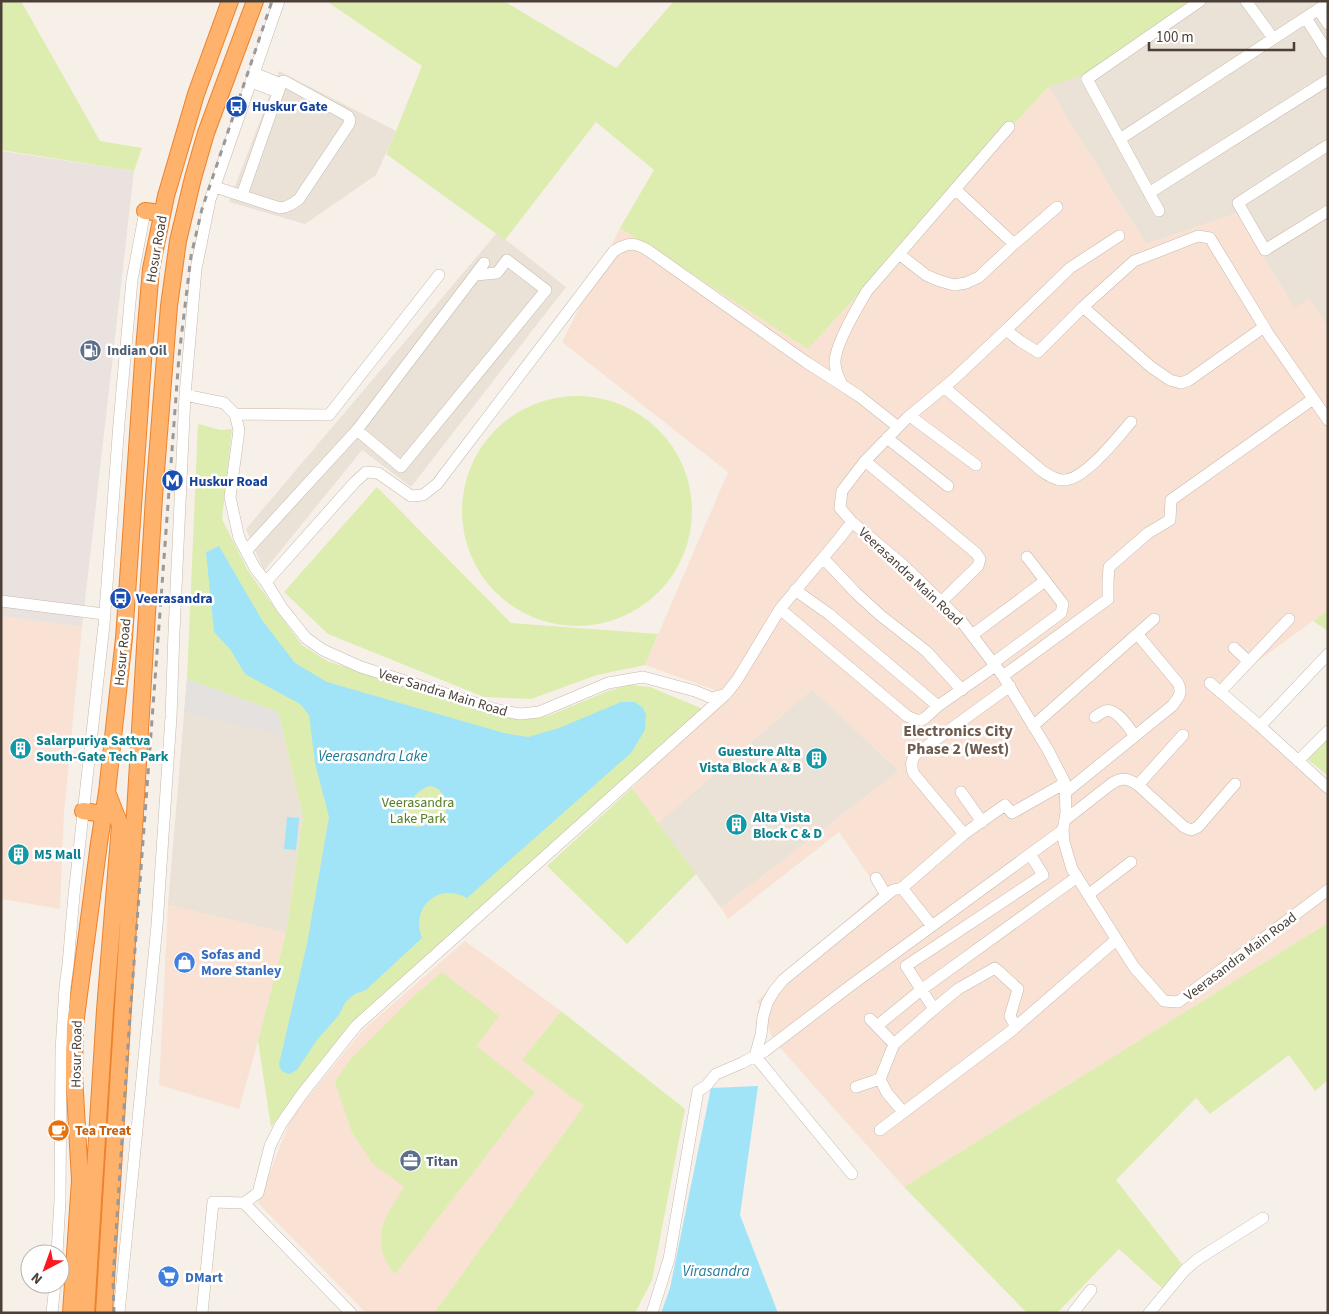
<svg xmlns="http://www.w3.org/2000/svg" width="1329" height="1314" viewBox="0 0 1329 1314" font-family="'Source Sans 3',sans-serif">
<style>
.residential{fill:#eae1d7}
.commercial{fill:#f9e2d3}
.industrial{fill:#e9e2de}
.green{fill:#ddedaf}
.parking{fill:#e4e1de}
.water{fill:#a1e4f7;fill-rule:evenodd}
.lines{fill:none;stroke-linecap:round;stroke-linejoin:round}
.minor-casing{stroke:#c6b9ae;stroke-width:12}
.highway-casing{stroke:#ec822d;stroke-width:18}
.minor{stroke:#fff;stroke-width:11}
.highway{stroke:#ffb26b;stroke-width:16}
.rail{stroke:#999;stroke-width:3;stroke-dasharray:6 6;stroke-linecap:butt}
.labels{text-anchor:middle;stroke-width:5;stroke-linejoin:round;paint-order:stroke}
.transit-label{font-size:14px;font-weight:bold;fill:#164399;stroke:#fff;text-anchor:start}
.street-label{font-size:14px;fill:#4b3f37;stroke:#fff}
.service-label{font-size:14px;font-weight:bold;fill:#4e5e75;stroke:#fff;text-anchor:start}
.culture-label{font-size:14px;font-weight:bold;fill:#0d838f;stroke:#fff;text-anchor:start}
.park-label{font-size:14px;fill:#567d22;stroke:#fff}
.shop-label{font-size:14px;font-weight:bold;fill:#366cbe;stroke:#fff;text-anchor:start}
.food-label{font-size:14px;font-weight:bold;fill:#c56008;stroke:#fff;text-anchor:start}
.water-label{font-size:15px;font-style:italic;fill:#1f7a96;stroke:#fff}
.quarter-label{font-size:16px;font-weight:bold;fill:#6f5b4d;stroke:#fff}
</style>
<rect width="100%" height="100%" fill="#f6f0e9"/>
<!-- residential -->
<path class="residential" d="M1069,1H1328V325L1294,308L1237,213L1146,244L1048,87Z
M279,71L396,131L376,175L305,224L229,202Z
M497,233L566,287L411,487L362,450L264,571L246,529Z
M187,679L278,712L303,816L286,933L168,905Z
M812,689L899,771L721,908L658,823Z"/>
<!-- commercial -->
<path class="commercial" d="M1048,87L1146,244L1237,213L1294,308L1309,299L1327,325H1328V610L1221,688L1328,785V926L1326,924L904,1187L774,1041L757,1001L879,891L839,832L728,919L721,908L899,771L812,689L658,823L632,788L726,694L645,665L728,472L562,342L620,228L808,349Z
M1,616L82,627L64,813L60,909L1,899Z
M168,905L286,933L258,1041L239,1109L159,1085Z
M465,941L561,1011L522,1060L585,1106L434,1313H366L258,1203L291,1118L363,1030Z"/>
<!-- industrial -->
<path class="industrial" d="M1,151L134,171L82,627L1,616Z"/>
<!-- green -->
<path class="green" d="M1,1H21L100,141L142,148L134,171L1,150Z
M331,1H504L616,68L674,1H1194L1088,73L1048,87L808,349L620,228L654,170L596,122L505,240L386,154L396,131L422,66L329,3Z
M462 511a115 115 0 1 1 230 0a115 115 0 1 1-230 0Z
M198,424L221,430L232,429L222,519L248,571L302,645L327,661L497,715L520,719L548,716L608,691L629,685L650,687L703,709L329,1053L271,1127L258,1041L286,933L303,816L278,712L187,679Z
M377,487L511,623L658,634L645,665L597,675L531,699L484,697L328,634L284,592Z
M1328,610V631L1313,621Z
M1328,737V776L1306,758Z
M632,788L696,874L627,944L547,866Z
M1326,924L1328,926V1080L1315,1091L1289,1055L1210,1114L1196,1098L1116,1180L1182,1264L1163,1289L1119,1249L1057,1313H1027L904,1187Z
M442,972L499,1016L476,1046L535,1092L395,1274C382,1260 377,1240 384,1222C388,1210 398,1199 404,1187L372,1163L352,1132L335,1082L350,1060L413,997Z
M561,1011L685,1109L652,1280L635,1313H434L584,1106L522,1060Z"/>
<!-- parking -->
<path class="parking" d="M187,679L278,712L283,735L233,724L184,712Z"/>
<!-- water -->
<path class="water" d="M219,546L262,620L295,663L327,682L504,733L528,737L559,728L621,702H635L643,708L646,715L645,730L631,753L467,898C438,882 410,908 422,938L366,990L355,994L346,1001L339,1015L317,1040L297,1070L290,1074C283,1073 280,1070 279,1064L307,944L329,817L315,763L309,715L300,704L245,674L230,649L214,632L206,552ZM429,786C443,787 447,800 446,812C439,821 435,819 427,822C426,823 425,824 424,825C416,829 410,825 404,820C404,806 416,791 429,786Z
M287,817L299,818L296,850L284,849Z
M758,1086L740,1215L778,1313H661L670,1288L711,1088Z"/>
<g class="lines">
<defs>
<path id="minor" d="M1246,1L1273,38
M1318,9L1328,24
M1306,18L1328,53
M251,82L278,92
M1120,139L1328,3
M1328,145L1238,203L1265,250L1328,211
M215,187L280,208C288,207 293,204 299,199L349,124L350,120L348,116L286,82L283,81L281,84L254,73
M955,189L1014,244
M1149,193L1328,80
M242,195L281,84
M1159,211L1087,79L1200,1
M899,254L926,275L937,280L954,285L966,283L979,277L1014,244L1057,207
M1083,307L1134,261L1198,236L1210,238L1269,335L1328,420
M1264,327L1189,380L1181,383L1170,380L1151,367L1083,307L1038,352L1020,341L1006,330L954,379L907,418L865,461L842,491L840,508L852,522L902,564L962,622L1003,676L1048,750L1065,783L1066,813L1063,830L1064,842L1072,869L1134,967L1164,1001L1178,1002L1328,890
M1006,330L1070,268L1119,236
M842,385C839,378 835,371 835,363C834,347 858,306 867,291L1009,127
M944,387L1042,471C1048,475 1055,480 1063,480C1084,481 1118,437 1131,422
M185,395L224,403L235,414L239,430L230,497L239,538L255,568L266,582L282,608L306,638L323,650L361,667L497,710L520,714L539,712L608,683L643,677L695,691L712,698L726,694L737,680L780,609L838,540L852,522
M235,414L329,415L439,275
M910,416L976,465
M357,430L401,467L546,290L507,260L497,273L476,275
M887,438L948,486
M865,461L976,553L980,559L978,566L941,602
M246,551L357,430L484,263
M823,558L856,593L880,615L926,651L962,690
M266,582L355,482L366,472L378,473L411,496L423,495L437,484L614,251C628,242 635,242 649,251L806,362L859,396L898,427
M795,590L829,614L938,706
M1,601L104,614
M780,609L907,716L916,720H921L925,718L938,706L995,666
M972,635L1045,581
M1234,648L1248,661
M993,663L1061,613L1063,604L1027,557
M1003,676L1108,599V582L1109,567L1148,533L1170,520L1171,500L1313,399
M1210,683L1260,726L1328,788
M1220,692L1289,619
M1095,717C1098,715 1102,712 1105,711C1116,707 1129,728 1135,736
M1033,726L1154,619
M1260,726L1328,654
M1298,761L1328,731
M1138,785L1183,735
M961,792L982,822
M1066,792L1172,706C1179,697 1183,693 1178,683L1138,635
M1065,820L1111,784C1121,777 1128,778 1138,785L1184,827L1191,830L1198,827L1235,784
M964,834L914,774C910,766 911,760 916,754L1010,686
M876,878L886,895
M902,888L964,834L1005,805L1012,813L1065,783
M1088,895L1131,862
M934,1009L958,989L995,968L1018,989L1010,1016L1016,1027
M870,1019L894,1044
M877,1026L921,990L1077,877
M856,1087L880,1079
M903,1112L887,1093L880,1079L894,1044L934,1009L906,966L1043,875L1030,854
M880,1130L1011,1031L1116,940
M852,1174L755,1056L761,1035L763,1017L767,1003L774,991L783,980L893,890L902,888L932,926
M244,1203L258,1193L270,1146L281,1124L302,1094L356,1026L725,695
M57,1254L60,1200L61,1051L65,987L68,965L74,895L104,625L119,423L132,280L145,211
M52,1313L55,1284
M119,1313L157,925L171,717L174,632L185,395L196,269L210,200L279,1
M202,1313L213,1202L244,1203L351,1313
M652,1313L669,1259L698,1091L706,1086L716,1074L742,1063L765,1051L850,986L1063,830
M1073,1313L1091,1290
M1149,1313L1185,1270L1198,1259L1263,1218"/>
<path id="highway" d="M145,211L162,213
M83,811L103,814
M71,1313L80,1180L74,1075L75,1025L99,843L107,792L124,638L143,361L151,269L166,196L196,94L230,1
M86,1313L105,1010L120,825L107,792
M104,1313L134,830L154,497L169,306L178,241L193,178L206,133L255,1"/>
</defs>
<!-- minor casing -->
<use href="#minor" class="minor-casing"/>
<!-- highway casing -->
<use href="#highway" class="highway-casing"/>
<!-- minor -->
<use href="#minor" class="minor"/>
<!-- highway -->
<use href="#highway" class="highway"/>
<!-- rail -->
<path class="rail" d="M114,1313L113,1280L129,1030L179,356L191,256L202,209L272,1"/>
</g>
<!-- icons -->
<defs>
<symbol id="bus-disc" viewBox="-11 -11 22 22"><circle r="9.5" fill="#1a4fb4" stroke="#fff"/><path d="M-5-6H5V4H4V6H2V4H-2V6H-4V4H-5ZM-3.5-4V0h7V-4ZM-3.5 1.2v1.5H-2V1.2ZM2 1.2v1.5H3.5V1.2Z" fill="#fff"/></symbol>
<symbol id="fuel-disc" viewBox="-11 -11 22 22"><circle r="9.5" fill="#5c6f8a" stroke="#fff"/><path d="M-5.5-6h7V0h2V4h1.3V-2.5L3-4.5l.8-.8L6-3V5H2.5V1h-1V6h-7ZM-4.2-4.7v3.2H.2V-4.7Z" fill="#fff"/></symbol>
<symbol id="metro-disc" viewBox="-11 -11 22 22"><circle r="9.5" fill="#1a4fb4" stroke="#fff"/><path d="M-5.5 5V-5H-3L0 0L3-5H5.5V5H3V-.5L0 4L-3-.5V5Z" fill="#fff"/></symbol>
<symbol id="building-disc" viewBox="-11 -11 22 22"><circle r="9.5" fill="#0f9aa8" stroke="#fff"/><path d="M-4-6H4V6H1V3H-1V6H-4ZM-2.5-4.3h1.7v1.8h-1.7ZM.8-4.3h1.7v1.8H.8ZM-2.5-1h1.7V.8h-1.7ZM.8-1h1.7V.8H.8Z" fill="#fff"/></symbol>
<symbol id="shop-disc" viewBox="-11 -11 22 22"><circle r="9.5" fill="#3f7fe0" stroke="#fff"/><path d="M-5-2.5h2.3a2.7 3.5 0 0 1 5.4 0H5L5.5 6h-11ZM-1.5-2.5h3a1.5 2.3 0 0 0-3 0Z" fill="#fff"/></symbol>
<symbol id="cafe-disc" viewBox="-11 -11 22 22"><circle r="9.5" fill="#e8710a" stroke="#fff"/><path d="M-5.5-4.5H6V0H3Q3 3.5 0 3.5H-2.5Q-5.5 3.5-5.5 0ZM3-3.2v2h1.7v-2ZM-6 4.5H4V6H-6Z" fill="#fff"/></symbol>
<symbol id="office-disc" viewBox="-11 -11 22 22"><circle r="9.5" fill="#5c6f8a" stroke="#fff"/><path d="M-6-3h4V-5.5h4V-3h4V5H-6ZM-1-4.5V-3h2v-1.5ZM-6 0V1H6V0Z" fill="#fff"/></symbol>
<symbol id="supermarket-disc" viewBox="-11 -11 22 22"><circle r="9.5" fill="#3f7fe0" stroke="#fff"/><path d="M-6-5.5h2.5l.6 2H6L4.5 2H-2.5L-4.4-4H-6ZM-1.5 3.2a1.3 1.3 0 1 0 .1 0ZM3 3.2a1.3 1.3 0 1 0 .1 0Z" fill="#fff"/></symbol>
</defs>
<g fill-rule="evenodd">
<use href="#bus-disc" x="224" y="94" width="25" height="25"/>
<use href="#fuel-disc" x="78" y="338" width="25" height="25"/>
<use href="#metro-disc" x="160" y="468" width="25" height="25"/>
<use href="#bus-disc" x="108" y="586" width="25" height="25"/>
<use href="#building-disc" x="8" y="736" width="25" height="25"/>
<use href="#building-disc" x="804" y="746" width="25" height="25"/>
<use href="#building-disc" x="724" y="812" width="25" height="25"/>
<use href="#building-disc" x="6" y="842" width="25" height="25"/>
<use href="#shop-disc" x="172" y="950" width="25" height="25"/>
<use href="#cafe-disc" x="46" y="1118" width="25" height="25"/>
<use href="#office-disc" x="398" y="1148" width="25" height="25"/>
<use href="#supermarket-disc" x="156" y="1264" width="25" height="25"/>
</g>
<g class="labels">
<!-- transit labels -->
<g class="transit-label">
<text x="252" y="111">Huskur Gate</text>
<text x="189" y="486">Huskur Road</text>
<text x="136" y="603">Veerasandra</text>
</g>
<!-- street labels -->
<g class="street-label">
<text transform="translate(156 249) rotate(-80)" y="5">Hosur Road</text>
<text transform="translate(911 576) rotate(43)" y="5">Veerasandra Main Road</text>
<text transform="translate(122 652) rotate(-84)" y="5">Hosur Road</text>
<text transform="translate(443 692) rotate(17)" y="5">Veer Sandra Main Road</text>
<text transform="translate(1240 956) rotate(-37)" y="5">Veerasandra Main Road</text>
<text transform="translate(76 1054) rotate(-89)" y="5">Hosur Road</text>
</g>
<!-- service labels -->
<g class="service-label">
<text x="107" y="355">Indian Oil</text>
<text x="426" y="1166">Titan</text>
</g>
<!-- culture labels -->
<g class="culture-label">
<text x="36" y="745">Salarpuriya Sattva<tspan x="36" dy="16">South-Gate Tech Park</tspan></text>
<text x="801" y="756" text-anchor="end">Guesture Alta<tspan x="801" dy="16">Vista Block A &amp; B</tspan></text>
<text x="753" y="822">Alta Vista<tspan x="753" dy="16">Block C &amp; D</tspan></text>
<text x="34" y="859">M5 Mall</text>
</g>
<!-- park labels -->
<g class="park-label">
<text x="418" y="807">Veerasandra<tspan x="418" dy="16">Lake Park</tspan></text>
</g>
<!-- shop labels -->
<g class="shop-label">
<text x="201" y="959">Sofas and<tspan x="201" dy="16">More Stanley</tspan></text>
<text x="185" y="1282">DMart</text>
</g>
<!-- food labels -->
<g class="food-label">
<text x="75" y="1135">Tea Treat</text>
</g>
<!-- water labels -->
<g class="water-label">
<text x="373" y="761">Veerasandra Lake</text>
<text x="716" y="1276">Virasandra</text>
</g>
<!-- quarter labels -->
<g class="quarter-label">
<text x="958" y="736">Electronics City<tspan x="958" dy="18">Phase 2 (West)</tspan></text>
</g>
</g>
<!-- border -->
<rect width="1329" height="1314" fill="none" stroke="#4b3f37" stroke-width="5"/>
<!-- north arrow -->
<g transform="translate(45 1269) rotate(221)"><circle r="24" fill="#ffffff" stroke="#b7b2af"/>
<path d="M0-4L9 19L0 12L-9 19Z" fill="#ff1720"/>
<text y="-8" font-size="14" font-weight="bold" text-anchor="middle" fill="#4b3f37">N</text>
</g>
<!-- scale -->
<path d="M1149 42v8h145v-8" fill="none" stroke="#4b3f37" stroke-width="2.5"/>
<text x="1156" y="42" font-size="15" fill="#4b3f37" stroke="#ffffff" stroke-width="4" paint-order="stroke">100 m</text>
</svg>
